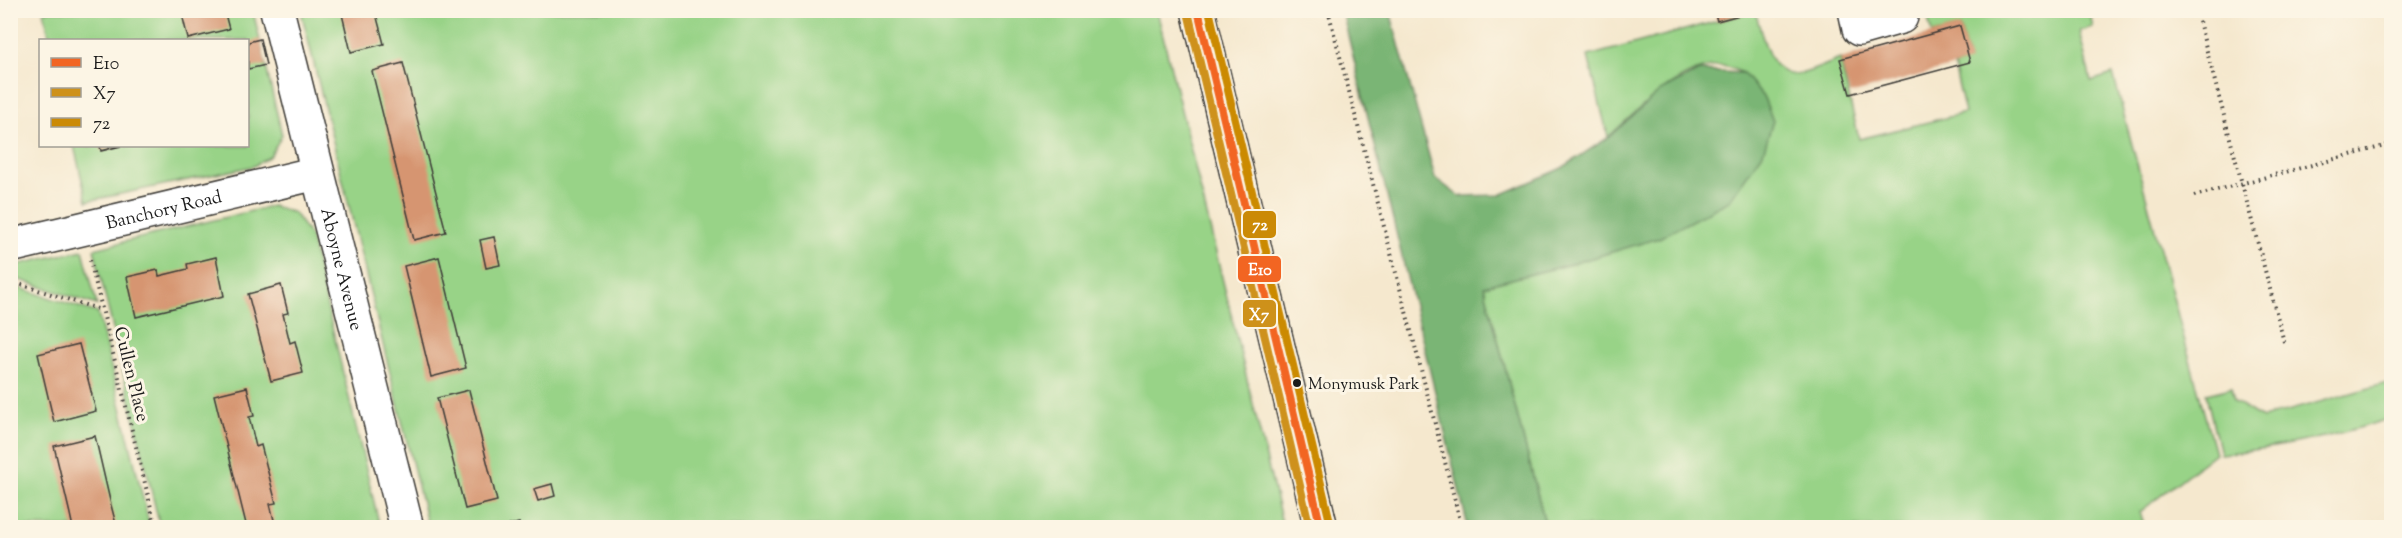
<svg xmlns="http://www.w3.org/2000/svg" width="2402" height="538" viewBox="0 0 2402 538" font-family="'Sorts Mill Goudy',serif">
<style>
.green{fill:#98d387;stroke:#5a7852;stroke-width:1.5}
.forest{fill:#7ab574;stroke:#4b6848;stroke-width:1.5}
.building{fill:#d69571}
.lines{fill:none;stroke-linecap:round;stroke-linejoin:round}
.minor-casing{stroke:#3d3b37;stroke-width:36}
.major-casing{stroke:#3d3b37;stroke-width:36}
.path{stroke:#3d3b37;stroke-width:4;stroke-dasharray:1.5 4.5;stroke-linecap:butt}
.minor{stroke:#fff;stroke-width:33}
.major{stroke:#fff;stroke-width:33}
.bus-1-casing{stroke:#fcf5e5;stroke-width:12}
.bus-2-casing{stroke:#fcf5e5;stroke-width:12}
.bus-3-casing{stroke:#fcf5e5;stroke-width:12}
.bus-1{stroke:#f26522;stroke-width:8}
.bus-2{stroke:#ce911a;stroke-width:8}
.bus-3{stroke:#cb8a06;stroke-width:8}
.bus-dot{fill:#1c1c1c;stroke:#fcf5e5;stroke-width:2}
.labels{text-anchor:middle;stroke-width:6;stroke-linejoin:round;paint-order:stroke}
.bus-label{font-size:16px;fill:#1c1c1c;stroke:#fcf5e5;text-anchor:start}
.street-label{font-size:18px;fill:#1c1c1c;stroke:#fcf5e5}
.line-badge{stroke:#fcf5e5;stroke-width:2}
.badge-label{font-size:16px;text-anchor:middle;font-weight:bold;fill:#fff}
</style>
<rect width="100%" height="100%" fill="#fcf5e5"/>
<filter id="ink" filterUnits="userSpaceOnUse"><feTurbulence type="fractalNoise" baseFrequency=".0167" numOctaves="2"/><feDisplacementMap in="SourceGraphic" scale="12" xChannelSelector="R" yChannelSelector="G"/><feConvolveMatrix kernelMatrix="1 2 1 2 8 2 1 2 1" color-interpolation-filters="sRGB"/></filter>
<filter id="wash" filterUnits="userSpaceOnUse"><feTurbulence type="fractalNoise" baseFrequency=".008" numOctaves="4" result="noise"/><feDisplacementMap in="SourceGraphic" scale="24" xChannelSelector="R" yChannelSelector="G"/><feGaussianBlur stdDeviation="1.35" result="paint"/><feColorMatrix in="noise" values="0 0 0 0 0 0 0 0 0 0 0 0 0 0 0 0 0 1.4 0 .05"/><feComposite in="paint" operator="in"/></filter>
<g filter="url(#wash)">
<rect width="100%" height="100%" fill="#f5e8ce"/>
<!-- green -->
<path class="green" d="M44,11H253L282,135L270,156L254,166L87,201L74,146H248V40H50Z
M301,11H1157L1283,527H428Z
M1755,11C1762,32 1768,80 1800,74C1813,71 1827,64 1840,59L1859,139L1965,113L1954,66L1969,61L1960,27L1932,34L1926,11H2095L2091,19L2093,27L2079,31L2091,81L2113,74L2215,453L2140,512L2145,527H1546L1484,286L1575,263L1743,73C1736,71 1728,66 1721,66C1680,66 1637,112 1608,137L1588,56Z
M272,206L294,213L310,235L380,527H160L94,249Z
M83,250L97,305L11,277V266Z
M10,285L98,313L150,527H11Z
M2391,382V418C2335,437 2279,448 2220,454L2206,394L2231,388L2234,401L2262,418Z"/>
<!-- forest -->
<path class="forest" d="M1342,11H1390L1435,178L1459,196L1500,195L1562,168L1609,137L1660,91L1699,71L1743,73L1764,98L1773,121L1763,153L1729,201L1659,238L1575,263L1484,286L1546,527H1468Z"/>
<g id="blocks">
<!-- building -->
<path class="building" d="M181,10H224L229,29L188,39Z
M341,10H375L384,44L351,52Z
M1714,10H1755V11L1717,21Z
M1960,26L1970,62L1850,94L1840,59Z
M260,39L266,65L248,69V42Z
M403,63L446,232L414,240L372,71Z
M100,146H121L101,151Z
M494,237L500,265L486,268L480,240Z
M216,257L224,296L136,317L127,277L158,270L159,276L188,269L187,264Z
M439,257L466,368L431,377L404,266Z
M281,285L288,313L283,314L290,343L295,341L303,373L271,381L248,294Z
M79,344L96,411L54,422L38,354Z
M247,387L254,416L249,417L256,447L261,445L276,503L270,504L276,528H247L214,395Z
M469,390L497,501L465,509L437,398Z
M95,436L111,505L117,528H73L70,514L54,446Z
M552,484L555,496L538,501L534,489Z
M519,523L520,528H502V527Z"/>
</g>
</g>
<g filter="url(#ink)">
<use href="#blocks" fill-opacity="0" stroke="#3d3b37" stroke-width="1.5"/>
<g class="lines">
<defs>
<g id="minor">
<path id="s1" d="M277,10L407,528"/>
<path d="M1855,10L1859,29L1901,17"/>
<path id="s2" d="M10,246L317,173"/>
</g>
<path id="major" d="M1198,10L1321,528"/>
</defs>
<!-- minor casing -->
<use href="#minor" class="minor-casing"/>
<!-- major casing -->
<use href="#major" class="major-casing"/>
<!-- path -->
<path class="path" d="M1328,10L1462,528
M2196,10L2284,342
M2194,196L2392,144
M90,260L156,528
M10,281L101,310"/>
<!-- minor -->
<use href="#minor" class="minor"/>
<!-- major -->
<use href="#major" class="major"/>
<defs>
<path id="bus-1" d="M1198,10L1321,528"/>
<path id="bus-2" d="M1188,12L1310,528"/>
<path id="bus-3" d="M1209,10L1331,526"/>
</defs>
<!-- bus-1 casing -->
<use href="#bus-1" class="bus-1-casing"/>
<!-- bus-2 casing -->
<use href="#bus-2" class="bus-2-casing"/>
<!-- bus-3 casing -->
<use href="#bus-3" class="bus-3-casing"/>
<!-- bus-1 -->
<use href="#bus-1" class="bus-1"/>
<!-- bus-2 -->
<use href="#bus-2" class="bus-2"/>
<!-- bus-3 -->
<use href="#bus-3" class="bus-3"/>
</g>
</g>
<!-- markers -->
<circle class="bus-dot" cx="1297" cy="383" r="5"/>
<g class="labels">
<!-- bus labels -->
<g class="bus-label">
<text x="1308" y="389">Monymusk Park</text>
</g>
<!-- street labels -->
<g class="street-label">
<text dy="6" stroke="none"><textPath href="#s2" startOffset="158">Banchory Road</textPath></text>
<text dy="6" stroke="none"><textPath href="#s1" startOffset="267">Aboyne Avenue</textPath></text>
<text transform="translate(132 374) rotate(76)" y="6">Cullen Place</text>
</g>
</g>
<g class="line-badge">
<rect x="1242" y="210" width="35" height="29" rx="6" fill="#cb8a06"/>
<rect x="1237" y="255" width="45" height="28" rx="6" fill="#f26522"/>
<rect x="1242" y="299" width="35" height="29" rx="6" fill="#ce911a"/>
</g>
<g class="badge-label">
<text x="1260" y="230">72</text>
<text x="1260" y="275">E10</text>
<text x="1259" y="320">X7</text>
</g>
<!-- margin -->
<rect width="2402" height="538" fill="none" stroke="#fcf5e5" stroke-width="36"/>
<!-- legend -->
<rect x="39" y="39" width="210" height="108" fill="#fcf5e5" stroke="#a29e95" stroke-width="1.5"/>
<rect x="51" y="58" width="30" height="9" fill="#f26522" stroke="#a29e95" stroke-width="1.5"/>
<text x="93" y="69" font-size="18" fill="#1c1c1c">E10</text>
<rect x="51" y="88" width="30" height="9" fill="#ce911a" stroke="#a29e95" stroke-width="1.5"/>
<text x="93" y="99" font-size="18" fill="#1c1c1c">X7</text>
<rect x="51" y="118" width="30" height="9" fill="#cb8a06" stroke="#a29e95" stroke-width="1.5"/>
<text x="93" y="129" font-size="18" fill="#1c1c1c">72</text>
</svg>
